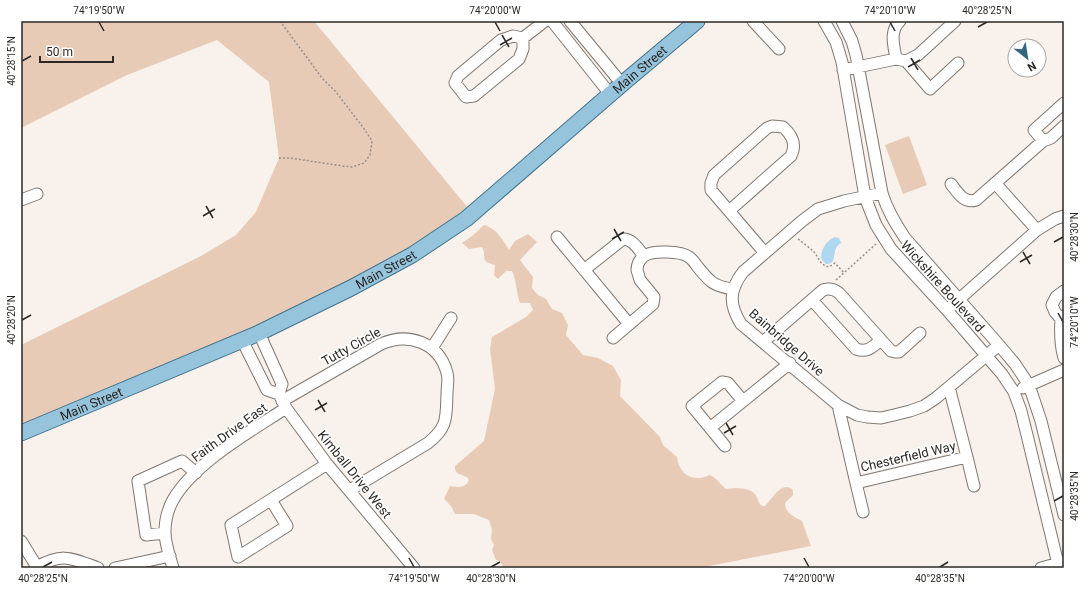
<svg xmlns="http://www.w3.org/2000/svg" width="1085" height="589" viewBox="0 0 1085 589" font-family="Roboto,sans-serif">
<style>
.green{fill:#e8cbb7}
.water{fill:#aed7f0}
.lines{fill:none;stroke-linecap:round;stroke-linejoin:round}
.minor-casing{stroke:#7f7872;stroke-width:13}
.major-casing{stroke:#42738d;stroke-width:17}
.path{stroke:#95908b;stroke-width:1.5;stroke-dasharray:2 2;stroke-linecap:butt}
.minor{stroke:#fff;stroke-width:11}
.major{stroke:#95c4dc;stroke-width:15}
.ticks{fill:none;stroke:#2b2825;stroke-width:1.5}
.labels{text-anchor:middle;stroke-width:3.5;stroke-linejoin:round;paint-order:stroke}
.street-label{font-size:13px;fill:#2b2825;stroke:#fff}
.neatline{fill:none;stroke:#2b2825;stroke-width:1.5}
.ticks-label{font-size:10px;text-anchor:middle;fill:#2b2825}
</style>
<rect width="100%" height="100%" fill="#f9f1eb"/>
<!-- green -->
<path class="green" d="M21,21H314L473,214L412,255L21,433V345L201,256L236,235L256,212L279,158L269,82L217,40L127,75L21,128Z
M909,136L927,185L903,194L885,145Z
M484,225C496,228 503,240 509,250L515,241L528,234L537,242L520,260L533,277L532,288L538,295L546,299L552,309L562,313L568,325L566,335L583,355L598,358L613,366L621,380L620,396L660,437L663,445L677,457C679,475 694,483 710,475C717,478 720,484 726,489C734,488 749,487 755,494C758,498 758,503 762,506H765C773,498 782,480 793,490V495L785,503C785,513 793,516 802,521L811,546L699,568H504L500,561L496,560L492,550L494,545L491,539L492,530L489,520L474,514H455L451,506L444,499L450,486C459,487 465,489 469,480L467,477C460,474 454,474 455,466L484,441L495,389L490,349L492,337L526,317L533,310L530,303H520C516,292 517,282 512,271H506L498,279L494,275L495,265C478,260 488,259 482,247L469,249L462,243L472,236Z"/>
<!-- water -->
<path class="water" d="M835,237L839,238L841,243C838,245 835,248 835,252C833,258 835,264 826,264L821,259C821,249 826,241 835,237Z"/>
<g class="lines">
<defs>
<path id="minor" d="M552,21L610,94
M570,21L622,84
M753,21L779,49
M824,21L836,42L842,62L865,197L876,225L891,249L947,310L1002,374L1014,392L1021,411L1027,435L1058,564
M842,21L852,41L856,55L882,193C887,210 895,223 905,238L999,345L1015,364L1029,385L1041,421L1064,515
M513,36L523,38V49L519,59L474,96L466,97L455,83L458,76L501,40Z
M523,38L545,21
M896,59C894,46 889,31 900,21
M906,61L930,89L958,63
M843,70L896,59L906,61L918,55L955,21
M1043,141L1034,130L1064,103
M995,183L1037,230
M951,184C958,193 964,204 976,200L1043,141L1051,138L1064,126
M882,193L844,201L818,209L802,221L743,272C729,290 729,305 741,324L838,405L857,415L867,417L881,418L894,415L910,411L924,406L936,398L999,345
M21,200L37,194
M729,211L711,190V183L714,175L767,128L772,126L783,127C792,135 797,144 791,156L729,211L765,253
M557,237L629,324
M584,270L623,239C633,239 638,249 644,256
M812,300L856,349C868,353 872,347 881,340
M947,310L1037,230L1055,219L1064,216
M1064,316L1061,319C1060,333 1060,344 1064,358
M1061,319L1055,312L1052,305L1056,297L1064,291
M259,333L282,384L279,394L286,408L327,464L414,568
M613,338L653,304L654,297L640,280L637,270C637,265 639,260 644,256C652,250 681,251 689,257C692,259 695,263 697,266C710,282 713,286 733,289
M242,340L267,390L279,394
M763,342L823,290C829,288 834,289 839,293L891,351L895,352H899L920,333
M432,348L451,318
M1023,388L1064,370
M282,401L381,344C408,332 439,342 447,373C449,379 447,387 447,394C446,418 448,427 428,443L350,490
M838,405L856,483L967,457L949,387
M710,428L790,363
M725,446L692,406L722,382L728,383L743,401
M967,457L974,486
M856,483L863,512
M271,500L287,526L238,557L231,525L327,464
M165,533L146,535L138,481L182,461L196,473
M21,541L37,567
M35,568C63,552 71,558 98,568
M115,568L170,556
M173,568C170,557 165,544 165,532C165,521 168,509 173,500C194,463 251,431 286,408
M1041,568L1063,562"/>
<g id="major">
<path id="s1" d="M21,433L259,333L351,288L412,255L466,219L622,84L697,21"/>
</g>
</defs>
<!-- minor casing -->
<use href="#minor" class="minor-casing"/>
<!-- major casing -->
<use href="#major" class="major-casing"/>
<!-- path -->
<path class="path" d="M279,158H290L343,166L352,167L364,163L370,155L372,141L365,130L336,92L322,78L280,21
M798,239C803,243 809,247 813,251C819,257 819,265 829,267L835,263L844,273
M836,280L876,244"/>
<!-- minor -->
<use href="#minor" class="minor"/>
<!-- major -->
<use href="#major" class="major"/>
</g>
<!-- ticks -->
<path class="ticks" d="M99,22L104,31M495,22L500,31M890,22L895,31M978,27L987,22M502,35L509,47M500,45L512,38M911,58L918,70M22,61L31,56M908,67L920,60M206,206L213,218M203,216L215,209M614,229L621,241M612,239L624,232M1054,242L1063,237M1023,252L1030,264M1020,262L1032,255M1058,313L1063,322M22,320L31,315M318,400L325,412M315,410L327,403M726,423L733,435M724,433L736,426M1054,501L1063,496M409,558L414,567M804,558L809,567M43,567L52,562M491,567L500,562M940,567L948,562"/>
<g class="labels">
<!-- street labels -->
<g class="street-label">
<text dy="5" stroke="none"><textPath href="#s1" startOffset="724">Main Street</textPath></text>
<text dy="5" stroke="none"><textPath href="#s1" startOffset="400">Main Street</textPath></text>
<text transform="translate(943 286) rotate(48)" y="5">Wickshire Boulevard</text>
<text transform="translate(787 342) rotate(41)" y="5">Bainbridge Drive</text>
<text transform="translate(351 346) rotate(-29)" y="5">Tutty Circle</text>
<text dy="5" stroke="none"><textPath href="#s1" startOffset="76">Main Street</textPath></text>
<text transform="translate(229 432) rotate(-36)" y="5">Faith Drive East</text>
<text transform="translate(908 456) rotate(-13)" y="5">Chesterfield Way</text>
<text transform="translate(355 474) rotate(51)" y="5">Kimball Drive West</text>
</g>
</g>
<!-- border -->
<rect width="1085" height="589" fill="none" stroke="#ffffff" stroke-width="44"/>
<!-- north arrow -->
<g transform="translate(1027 58) rotate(150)"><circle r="19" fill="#ffffff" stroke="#aaa9a8"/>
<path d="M0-3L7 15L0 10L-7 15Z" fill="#306480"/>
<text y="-6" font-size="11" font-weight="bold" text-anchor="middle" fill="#2b2825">N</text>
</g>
<!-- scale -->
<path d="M40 56v6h73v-6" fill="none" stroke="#2b2825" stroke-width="2"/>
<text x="46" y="56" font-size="12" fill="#2b2825" stroke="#ffffff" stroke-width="3" paint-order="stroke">50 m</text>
<rect x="22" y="22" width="1041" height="545" class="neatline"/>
<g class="ticks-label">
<text x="99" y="14">74°19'50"W</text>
<text x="495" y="14">74°20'00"W</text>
<text x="890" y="14">74°20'10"W</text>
<text x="987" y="14">40°28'25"N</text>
<text transform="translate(11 61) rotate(-90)" y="4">40°28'15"N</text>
<text transform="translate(1074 237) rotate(-90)" y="4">40°28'30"N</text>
<text transform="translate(11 320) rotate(-90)" y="4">40°28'20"N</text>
<text transform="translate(1074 322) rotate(-90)" y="4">74°20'10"W</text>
<text transform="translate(1074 496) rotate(-90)" y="4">40°28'35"N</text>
<text x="43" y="582">40°28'25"N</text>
<text x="414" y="582">74°19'50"W</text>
<text x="491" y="582">40°28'30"N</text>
<text x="809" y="582">74°20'00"W</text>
<text x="940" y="582">40°28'35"N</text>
</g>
</svg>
